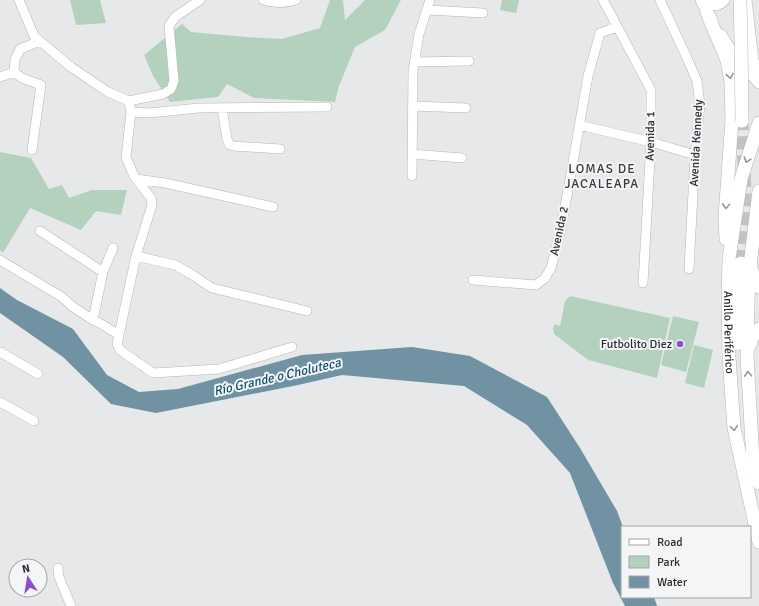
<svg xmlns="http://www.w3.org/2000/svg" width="759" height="606" font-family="Signika,sans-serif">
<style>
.green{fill:#b4d1be}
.water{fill:#7192a2}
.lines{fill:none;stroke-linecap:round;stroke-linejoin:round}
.highway-tunnel{stroke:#c1c3c5;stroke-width:13;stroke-dasharray:13 6;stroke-linecap:butt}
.minor-casing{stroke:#b4b6b8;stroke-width:10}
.major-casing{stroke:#b4b6b8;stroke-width:12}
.highway-casing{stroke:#b4b6b8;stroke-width:14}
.minor{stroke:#fff;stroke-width:9}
.major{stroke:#fff;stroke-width:11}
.highway{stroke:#fff;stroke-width:13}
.highway-bridge-casing{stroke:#b4b6b8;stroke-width:14;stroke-linecap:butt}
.highway-bridge{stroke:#fff;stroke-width:13}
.oneway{stroke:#969697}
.poi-dot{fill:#8c4fc5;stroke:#f3f5f7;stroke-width:1.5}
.labels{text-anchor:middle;stroke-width:4;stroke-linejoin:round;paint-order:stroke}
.street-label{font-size:12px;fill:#2d2e2f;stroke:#f3f5f7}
.poi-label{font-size:12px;fill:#2d2e2f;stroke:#f3f5f7;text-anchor:end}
.neighbourhood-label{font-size:13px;letter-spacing:1px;fill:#3c3d3f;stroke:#f3f5f7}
.water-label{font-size:13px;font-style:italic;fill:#10526b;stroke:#f3f5f7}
</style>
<rect width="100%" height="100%" fill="#e6e8ea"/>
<path class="green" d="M70 0H100L106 23 76 25Z
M330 0H343L345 20 365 0H401L385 30 355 47 339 86 335 102 254 98 227 84 218 97 170 102 153 76 144 55 182 24 191 32 246 37 282 39 320 28Z
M502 0H519L516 13 500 10Z
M0 152 31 158 49 189 62 185 69 198 92 190H127L121 215 96 211 81 230 30 208 3 253 0 250Z
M570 296 670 318 657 378 588 360 554 334 553 329 555 324 560 326 565 301Z
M673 316 699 322 686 372 661 365Z
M694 345 713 350 704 388 685 383Z"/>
<path class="water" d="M0 288 17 300 73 329 107 375 139 392 178 389 302 355 412 347 470 356 547 397 580 448 617 511 623 527H622V597H654L657 606H625L613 583 570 473 527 425 464 386 342 375 298 385 156 413 111 404 63 357 0 313Z"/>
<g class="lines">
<path class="highway-tunnel" d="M741 263 745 192 742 121"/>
<g class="minor-casing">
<path id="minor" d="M19 0 34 36 71 67 108 92 129 101 163 94 171 89 174 81 169 26 175 17 200 0
M263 0C275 3 283 4 296 0
M603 0 651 90V142L643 283
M660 0 687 58 697 81 700 105 695 155 689 269
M428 10 483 13
M415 62 469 61
M14 72 22 78 41 85 32 150
M14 72 15 60 20 49 40 41
M0 77 14 72
M129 101 131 112 126 157 133 174 136 179 151 198 152 205 136 256 117 344 120 350 153 373 219 369 292 347
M412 106 466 108
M222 108 227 139 229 144 233 146 280 149
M131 112 149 113 199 108 327 107
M579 125 651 142 695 155
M412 154 462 158
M412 176 413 71 419 34 430 0
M136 179 165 183 273 207
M40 231 103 272
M136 256 175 265 191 274 212 288 307 311
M0 260 62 297 73 307 93 320 103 325 119 335
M473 280 536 285 545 278 551 268 561 228 570 179 588 76 600 33 617 27
M93 320 103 272 113 248
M0 352 38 374
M0 402 34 421
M58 568 59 577 71 606"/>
</g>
<g class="major-casing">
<path id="major" d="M701 0 712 20
M704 0C711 5 718 7 724 0
M746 0 753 61 759 75
M721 35 730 49 759 83
M751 266 759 288
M749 349 756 331 759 328"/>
</g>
<g class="highway-casing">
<g id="highway">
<path d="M707 13 727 60 731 82 732 119 725 217 726 239"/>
<path id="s1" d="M759 123 741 179 729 259 728 304 729 357 734 428 759 542"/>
<path d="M759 191 750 266 748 299 747 356 753 461 759 483"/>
<path d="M737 344 738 310 741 263"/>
</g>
</g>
<use href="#minor" class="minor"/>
<use href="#major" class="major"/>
<use href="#highway" class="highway"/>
<g class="highway-bridge-casing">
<path id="highway-bridge" d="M740 0 741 37 742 121"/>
</g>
<use href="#highway-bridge" class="highway-bridge"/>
</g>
<defs><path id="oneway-chevron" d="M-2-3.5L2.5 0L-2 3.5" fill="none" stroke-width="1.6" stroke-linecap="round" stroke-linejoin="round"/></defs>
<g class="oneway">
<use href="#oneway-chevron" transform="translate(730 76) rotate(81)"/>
<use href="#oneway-chevron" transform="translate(747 160) rotate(108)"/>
<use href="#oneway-chevron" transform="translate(726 206) rotate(94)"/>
<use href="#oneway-chevron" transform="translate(748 374) rotate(-93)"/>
<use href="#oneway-chevron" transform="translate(734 428) rotate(82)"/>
</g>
<circle class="poi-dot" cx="680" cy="344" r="4"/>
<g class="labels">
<g class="street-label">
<text transform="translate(650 136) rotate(-89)" y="4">Avenida 1</text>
<text transform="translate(696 143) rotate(-87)" y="4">Avenida Kennedy</text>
<text transform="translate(559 231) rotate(-78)" y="4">Avenida 2</text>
<text dy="4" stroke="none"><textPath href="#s1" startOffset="213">Anillo Periférico</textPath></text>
</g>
<g class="poi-label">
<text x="672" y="348">Futbolito Diez</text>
</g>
<g class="neighbourhood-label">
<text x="602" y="173">LOMAS DE<tspan x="602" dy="15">JACALEAPA</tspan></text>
</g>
<g class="water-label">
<text transform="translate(277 376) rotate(-13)" y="5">Río Grande o Choluteca</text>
</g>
</g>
<rect x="621" y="526" width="130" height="72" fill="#f3f5f7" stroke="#a4a5a7"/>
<rect x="629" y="539" width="20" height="6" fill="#ffffff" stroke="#a4a5a7"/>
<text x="657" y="546" font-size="12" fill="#2d2e2f">Road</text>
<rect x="629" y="556" width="20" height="12" fill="#b4d1be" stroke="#a4a5a7"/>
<text x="657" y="566" font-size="12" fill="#2d2e2f">Park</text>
<rect x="629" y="576" width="20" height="12" fill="#7192a2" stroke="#a4a5a7"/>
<text x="657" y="586" font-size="12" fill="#2d2e2f">Water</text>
<g transform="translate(28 578) rotate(348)"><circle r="19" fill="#f3f5f7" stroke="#a4a5a7"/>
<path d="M0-3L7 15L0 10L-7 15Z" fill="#8c4fc5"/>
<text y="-6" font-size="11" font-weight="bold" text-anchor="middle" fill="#2d2e2f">N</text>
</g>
</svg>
